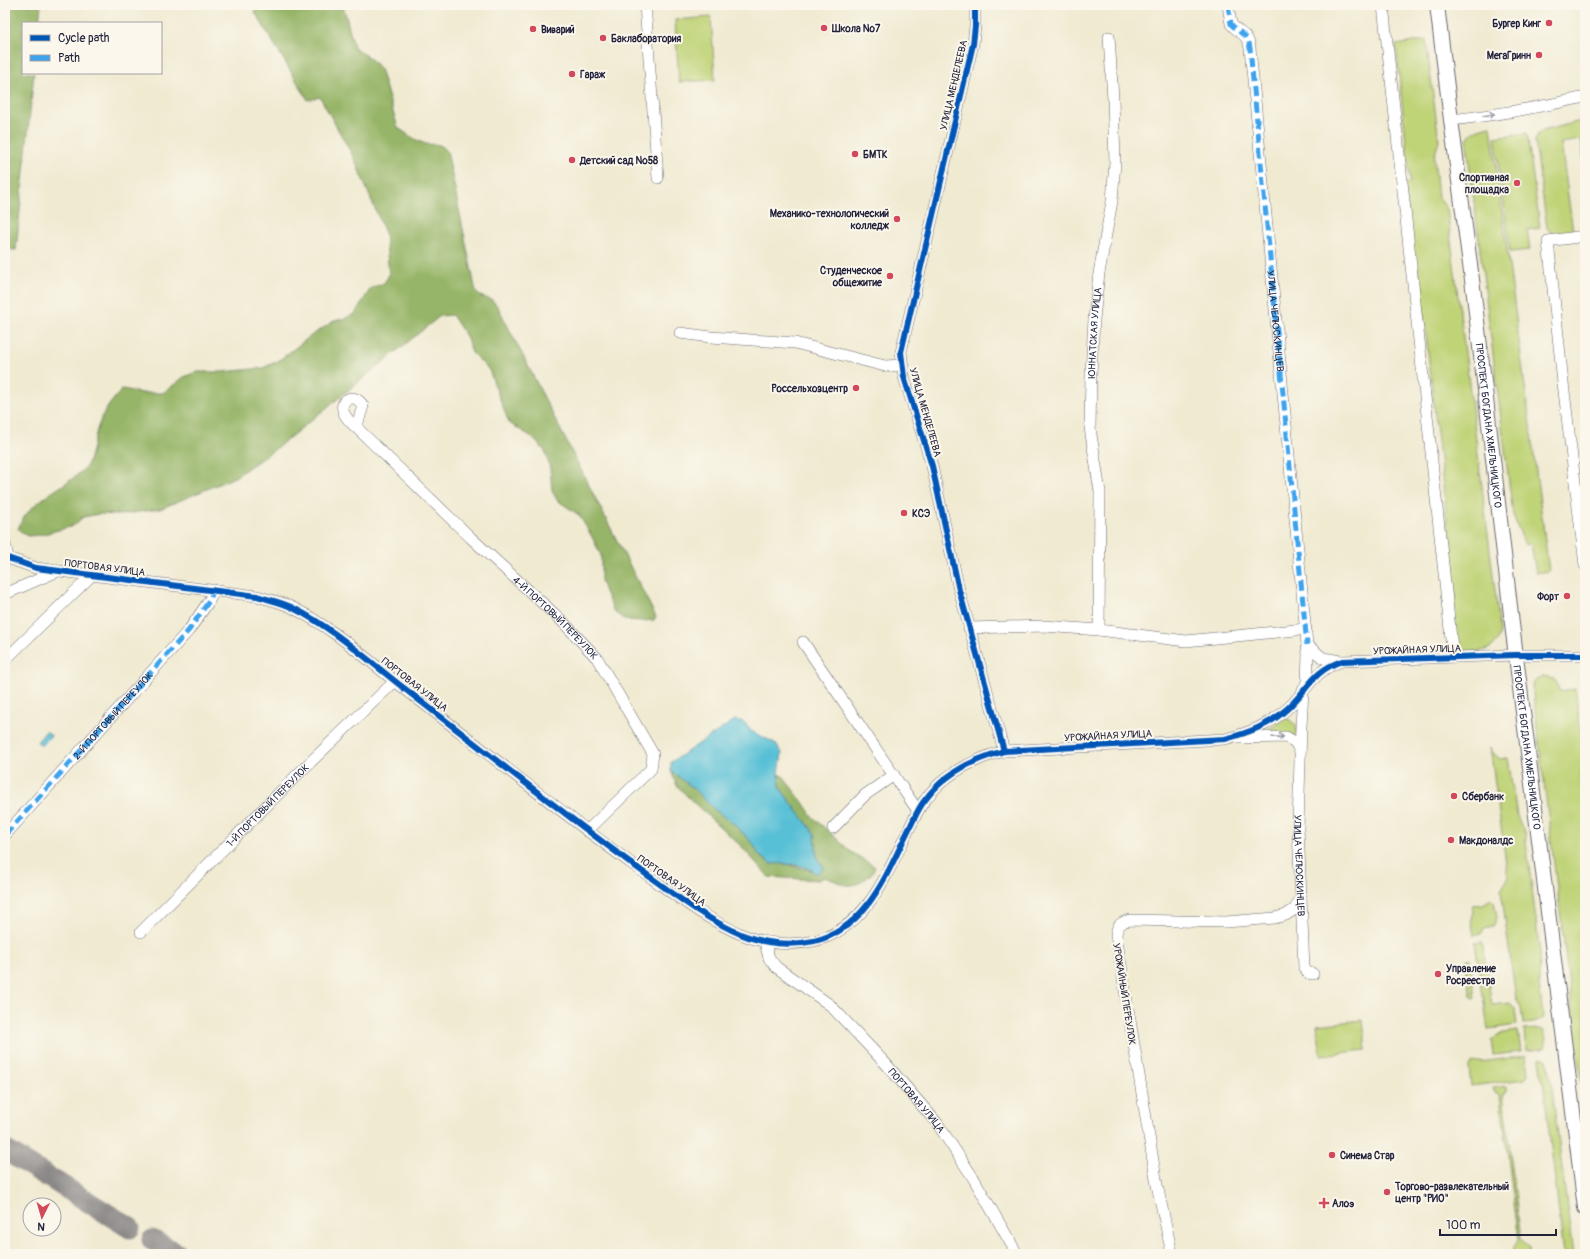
<svg xmlns="http://www.w3.org/2000/svg" width="1590" height="1259" font-family="Pangolin,sans-serif">
<style>
.green{fill:#bfd377;stroke:#707a59}
.forest{fill:#97b568;stroke:#5c6c52}
.water{fill:#59c0d6;stroke:#3e7188}
.lines{fill:none;stroke-linecap:round;stroke-linejoin:round}
.taxiway{stroke:#898686;stroke-width:21}
.minor-casing{stroke:#6a6870;stroke-width:12}
.major-casing{stroke:#6a6870;stroke-width:16}
.minor{stroke:#fff;stroke-width:11}
.major{stroke:#fff;stroke-width:14}
.quiet{stroke:#3ea2ec;stroke-width:5;stroke-dasharray:10 5;stroke-linecap:butt}
.cycleway-casing{stroke:#fbf7ec;stroke-width:8}
.cycleway{stroke:#0057b8;stroke-width:6}
.oneway{stroke:#9c9ca7}
.poi-dot{fill:#d1495b;stroke:#fbf7ec;stroke-width:1.5}
.labels{text-anchor:middle;stroke-width:4;stroke-linejoin:round;paint-order:stroke}
.poi-label{font-size:10px;font-weight:bold;fill:#22223b;stroke:#fbf7ec;text-anchor:start}
.street-label{font-size:10px;fill:#22223b;stroke:#fbf7ec}
</style>
<rect width="100%" height="100%" fill="#fbf7ec"/>
<filter id="ink" filterUnits="userSpaceOnUse"><feTurbulence type="fractalNoise" baseFrequency=".025" numOctaves="2"/><feDisplacementMap in="SourceGraphic" scale="8" xChannelSelector="R" yChannelSelector="G"/><feConvolveMatrix kernelMatrix="1 2 1 2 8 2 1 2 1" color-interpolation-filters="sRGB"/></filter>
<filter id="wash" filterUnits="userSpaceOnUse"><feTurbulence type="fractalNoise" baseFrequency=".012" numOctaves="4" result="noise"/><feDisplacementMap in="SourceGraphic" scale="16" xChannelSelector="R" yChannelSelector="G"/><feGaussianBlur stdDeviation="0.9" result="paint"/><feColorMatrix in="noise" values="0 0 0 0 0 0 0 0 0 0 0 0 0 0 0 0 0 1.4 0 .05"/><feComposite in="paint" operator="in"/></filter>
<g filter="url(#wash)">
<rect width="100%" height="100%" fill="#f0ead1"/>
<path class="green" d="M711 17 715 80 679 82 675 20Z
M1426 40 1439 141 1434 157 1438 197 1447 209 1500 630C1500 653 1473 655 1456 648L1449 607 1456 601 1419 272 1412 270 1404 184 1410 182 1396 45Z
M1585 120V170L1581 140 1561 143 1573 232C1565 237 1552 236 1547 228L1535 141 1539 132Z
M1491 126 1549 571 1536 573 1531 544 1525 545 1513 515 1467 145C1466 131 1480 128 1491 126Z
M1527 133 1540 228 1527 230 1530 250 1510 252 1495 137Z
M1585 483V537L1581 485Z
M1543 677 1554 679 1557 683 1559 691 1575 689 1583 745H1585V771L1580 772 1585 806V1113L1532 686C1534 679 1537 678 1543 677Z
M1286 718 1291 721 1297 726 1296 734 1294 736 1269 733V729Z
M1490 747 1494 754 1500 759 1508 758 1517 816 1525 834 1540 953 1539 982 1543 1017C1539 1024 1530 1023 1523 1024L1521 1007 1516 999 1501 890 1508 878Z
M1491 899 1494 902 1497 918 1493 926 1484 928 1481 934 1474 936 1471 918 1473 912 1472 905 1483 904Z
M1482 942 1492 1005 1510 1003 1515 1009 1517 1025 1488 1029 1475 943Z
M1470 958 1475 999 1471 996 1465 961 1467 959Z
M1363 1020 1366 1050 1321 1055 1317 1025Z
M1539 1029 1543 1030C1546 1035 1547 1042 1545 1048L1542 1049 1526 1051 1524 1030Z
M1518 1031 1521 1052 1493 1055 1491 1040 1503 1033Z
M1526 1056 1528 1074 1525 1079 1471 1086 1469 1068 1472 1063Z
M1543 1057 1547 1060 1549 1065 1573 1254H1564L1540 1058Z
M1507 1086V1092L1503 1095 1521 1240 1529 1248V1254H1514V1248L1519 1241 1500 1096 1495 1093 1493 1088Z"/>
<path class="forest" d="M5 5H41L39 23H23V73H34L16 250 5 249Z
M256 5H343L354 47 371 59 380 69 398 128C406 133 415 140 423 143 433 147 438 140 447 151L476 292 480 296 492 300 498 307 656 617 654 620 643 621 625 620 614 612 605 592 601 580V555L591 535 579 515 557 500 552 491 550 468 545 451 532 437 509 423 489 370 472 353 466 336 452 315 440 316 278 447 235 477 160 509 119 515 99 514 83 517 73 526 40 535 27 536 18 529C28 500 64 489 85 468 91 461 94 439 97 430 102 413 111 401 123 389L142 393H163L184 377 196 372H222L263 368 278 361 312 335 334 321 346 318 355 314 371 288 384 283 389 275 385 233 354 158 320 97 308 100 255 12Z
M671 771 693 788 715 810 735 825 754 845 759 855 771 864 782 863 814 871 817 859 815 834 780 788 779 774 784 777 787 782 802 801 812 816 850 851 875 867C871 877 858 887 846 885 838 883 832 879 824 877L818 880 769 877 741 846 694 803 677 786Z"/>
<path class="water" d="M735 720 744 722 751 731 775 743 782 753 779 774 780 788 815 834 817 859 824 867 817 874C807 864 784 863 771 864L759 855 754 845 735 825 715 810 693 788 671 771V762Z
M46 731 51 735 42 746 37 742Z"/>
<g class="lines">
<path class="taxiway" d="M5 1150 130 1228
M152 1240 178 1254"/>
</g>
</g>
<g filter="url(#ink)">
<g class="lines">
<g class="minor-casing">
<g id="minor">
<path d="M645 5 658 178"/>
<path d="M975 5V26L973 44 901 352 904 377 932 466 959 590 1004 751"/>
<path id="s1" d="M1228 5 1231 24C1239 34 1248 33 1250 48L1308 655 1307 682 1303 691 1301 726 1298 828 1304 968 1308 973 1313 974"/>
<path d="M1383 5 1453 657"/>
<path d="M1451 120C1496 115 1541 107 1585 97"/>
<path d="M1585 236 1548 241 1563 383 1585 565"/>
<path d="M680 333 711 337 795 343 885 366 902 365"/>
<path id="s2" d="M358 429V422L363 406C354 390 336 401 345 415 348 420 353 425 358 429L471 538 561 620 597 658 653 754 651 769 587 831"/>
<path d="M5 544 8 558"/>
<path d="M5 557 36 568 257 596C269 600 282 602 293 608 332 627 370 662 405 689 481 748 557 809 635 866 670 891 704 919 743 935 765 944 791 946 814 941 869 928 888 870 911 825 915 817 919 807 925 800 944 774 974 759 1004 751L1225 739C1248 733 1270 725 1288 708 1309 689 1312 671 1342 661L1515 655H1585"/>
<path d="M5 594 58 571"/>
<path d="M969 628 1044 626 1099 630 1186 641 1306 629"/>
<path id="s3" d="M1099 630 1100 492 1090 428 1091 374 1094 319 1099 273 1112 201 1115 162 1113 99 1109 37"/>
<path d="M803 642 918 811"/>
<path d="M1307 645 1323 658 1341 661"/>
<path d="M5 660 92 575"/>
<path d="M1240 738 1286 737 1295 742 1300 751"/>
<path d="M833 828 865 795 894 775"/>
<path d="M5 835 189 630 209 601 214 590"/>
<path id="s4" d="M141 932 298 774 395 681"/>
<path id="s5" d="M765 942 769 958 776 967 830 1005 886 1064 937 1123 974 1179 1017 1254"/>
<path d="M1172 1254 1157 1185 1116 935C1117 925 1121 922 1130 920L1226 922 1275 918 1286 915 1295 909 1301 898"/>
</g>
</g>
<g class="major-casing">
<g id="major">
<path id="s6" d="M1437 5 1451 120 1474 295 1513 632 1585 1208"/>
</g>
</g>
<use href="#minor" class="minor"/>
<use href="#major" class="major"/>
<g class="quiet">
<path id="s7" d="M1228 5 1231 24C1239 34 1248 33 1250 48L1307 645"/>
<path id="s8" d="M5 835 189 630 209 601 214 590"/>
</g>
<g class="cycleway-casing">
<path id="cycleway" d="M975 5V26L973 44 901 352 904 377 932 466 959 590 1004 751
M5 557 36 568 257 596C269 600 282 602 293 608 332 627 370 662 405 689 481 748 557 809 635 866 670 891 704 919 743 935 765 944 791 946 814 941 869 928 888 870 911 825 915 817 919 807 925 800 944 774 974 759 1004 751L1225 739C1248 733 1270 725 1288 708 1309 689 1312 671 1342 661L1515 655H1585"/>
</g>
<use href="#cycleway" class="cycleway"/>
</g>
<defs><path id="oneway-shaft" d="M-6 0H5M1.5-3L5.5 0L1.5 3" fill="none" stroke-width="1.6" stroke-linecap="round" stroke-linejoin="round"/></defs>
<g class="oneway">
<use href="#oneway-shaft" transform="translate(1489 115) rotate(-8)"/>
<use href="#oneway-shaft" transform="translate(1278 737) rotate(-1)"/>
</g>
</g>
<g class="poi-dot">
<circle cx="1549" cy="23" r="4"/>
<circle cx="824" cy="28" r="4"/>
<circle cx="533" cy="29" r="4"/>
<circle cx="603" cy="38" r="4"/>
<circle cx="1539" cy="55" r="4"/>
<circle cx="572" cy="74" r="4"/>
<circle cx="855" cy="154" r="4"/>
<circle cx="572" cy="160" r="4"/>
<circle cx="1517" cy="183" r="4"/>
<circle cx="897" cy="219" r="4"/>
<circle cx="890" cy="276" r="4"/>
<circle cx="856" cy="388" r="4"/>
<circle cx="904" cy="513" r="4"/>
<circle cx="1567" cy="596" r="4"/>
<circle cx="1454" cy="796" r="4"/>
<circle cx="1451" cy="840" r="4"/>
<circle cx="1438" cy="974" r="4"/>
<circle cx="1332" cy="1155" r="4"/>
<circle cx="1387" cy="1192" r="4"/>
<path d="M1322 1197h4v4h4v4h-4v4h-4v-4h-4v-4h4z"/>
</g>
<g class="labels">
<g class="poi-label">
<text x="1541" y="27" text-anchor="end">Бургер Кинг</text>
<text x="832" y="32">Школа №7</text>
<text x="541" y="33">Виварий</text>
<text x="611" y="42">Баклаборатория</text>
<text x="1531" y="59" text-anchor="end">МегаГринн</text>
<text x="580" y="78">Гараж</text>
<text x="863" y="158">БМТК</text>
<text x="580" y="164">Детский сад №58</text>
<text x="1509" y="181" text-anchor="end">Спортивная<tspan x="1509" dy="12">площадка</tspan></text>
<text x="889" y="217" text-anchor="end">Механико-технологический<tspan x="889" dy="12">колледж</tspan></text>
<text x="882" y="274" text-anchor="end">Студенческое<tspan x="882" dy="12">общежитие</tspan></text>
<text x="848" y="392" text-anchor="end">Россельхозцентр</text>
<text x="912" y="517">КСЭ</text>
<text x="1559" y="600" text-anchor="end">Форт</text>
<text x="1462" y="800">Сбербанк</text>
<text x="1459" y="844">Макдоналдс</text>
<text x="1446" y="972">Управление<tspan x="1446" dy="12">Росреестра</tspan></text>
<text x="1340" y="1159">Синема Стар</text>
<text x="1395" y="1190">Торгово-развлекательный<tspan x="1395" dy="12">центр "РИО"</tspan></text>
<text x="1332" y="1207">Алоэ</text>
</g>
<g class="street-label">
<text transform="translate(953 85) rotate(-77)" y="4">УЛИЦА МЕНДЕЛЕЕВА</text>
<text dy="4" stroke="none"><textPath href="#s7" startOffset="325">УЛИЦА ЧЕЛЮСКИНЦЕВ</textPath></text>
<text dy="4" stroke="none"><textPath href="#s3" startOffset="298">ЮННАТСКАЯ УЛИЦА</textPath></text>
<text transform="translate(926 412) rotate(74)" y="4">УЛИЦА МЕНДЕЛЕЕВА</text>
<text dy="4" stroke="none"><textPath href="#s6" startOffset="424">ПРОСПЕКТ БОГДАНА ХМЕЛЬНИЦКОГО</textPath></text>
<text transform="translate(105 567) rotate(7)" y="4">ПОРТОВАЯ УЛИЦА</text>
<text dy="4" stroke="none"><textPath href="#s2" startOffset="353">4-Й ПОРТОВЫЙ ПЕРЕУЛОК</textPath></text>
<text transform="translate(1417 649) rotate(-2)" y="4">УРОЖАЙНАЯ УЛИЦА</text>
<text transform="translate(415 684) rotate(38)" y="4">ПОРТОВАЯ УЛИЦА</text>
<text dy="4" stroke="none"><textPath href="#s8" startOffset="161">2-Й ПОРТОВЫЙ ПЕРЕУЛОК</textPath></text>
<text transform="translate(1108 735) rotate(-3)" y="4">УРОЖАЙНАЯ УЛИЦА</text>
<text dy="4" stroke="none"><textPath href="#s6" startOffset="748">ПРОСПЕКТ БОГДАНА ХМЕЛЬНИЦКОГО</textPath></text>
<text dy="4" stroke="none"><textPath href="#s4" startOffset="179">1-Й ПОРТОВЫЙ ПЕРЕУЛОК</textPath></text>
<text dy="4" stroke="none"><textPath href="#s1" startOffset="872">УЛИЦА ЧЕЛЮСКИНЦЕВ</textPath></text>
<text transform="translate(672 880) rotate(35)" y="4">ПОРТОВАЯ УЛИЦА</text>
<text transform="translate(1125 994) rotate(81)" y="4">УРОЖАЙНЫЙ ПЕРЕУЛОК</text>
<text dy="4" stroke="none"><textPath href="#s5" startOffset="223">ПОРТОВАЯ УЛИЦА</textPath></text>
</g>
</g>
<rect width="1590" height="1259" fill="none" stroke="#fbf7ec" stroke-width="20"/>
<rect x="22" y="22" width="140" height="52" fill="#fbf7ec" stroke="#a4a2a5"/>
<rect x="30" y="35" width="20" height="6" fill="#0057b8" stroke="#a4a2a5"/>
<text x="58" y="42" font-size="12" fill="#22223b">Cycle path</text>
<rect x="30" y="55" width="20" height="6" fill="#3ea2ec" stroke="#a4a2a5"/>
<text x="58" y="62" font-size="12" fill="#22223b">Path</text>
<g transform="translate(42 1217) rotate(185)"><circle r="19" fill="#fbf7ec" stroke="#a4a2a5"/>
<path d="M0-3L7 15L0 10L-7 15Z" fill="#d1495b"/>
<text y="-6" font-size="11" font-weight="bold" text-anchor="middle" fill="#22223b">N</text>
</g>
<path d="M1440 1229v6h116v-6" fill="none" stroke="#22223b" stroke-width="2"/>
<text x="1446" y="1229" font-size="12" fill="#22223b" stroke="#fbf7ec" stroke-width="3" paint-order="stroke">100 m</text>
</svg>
